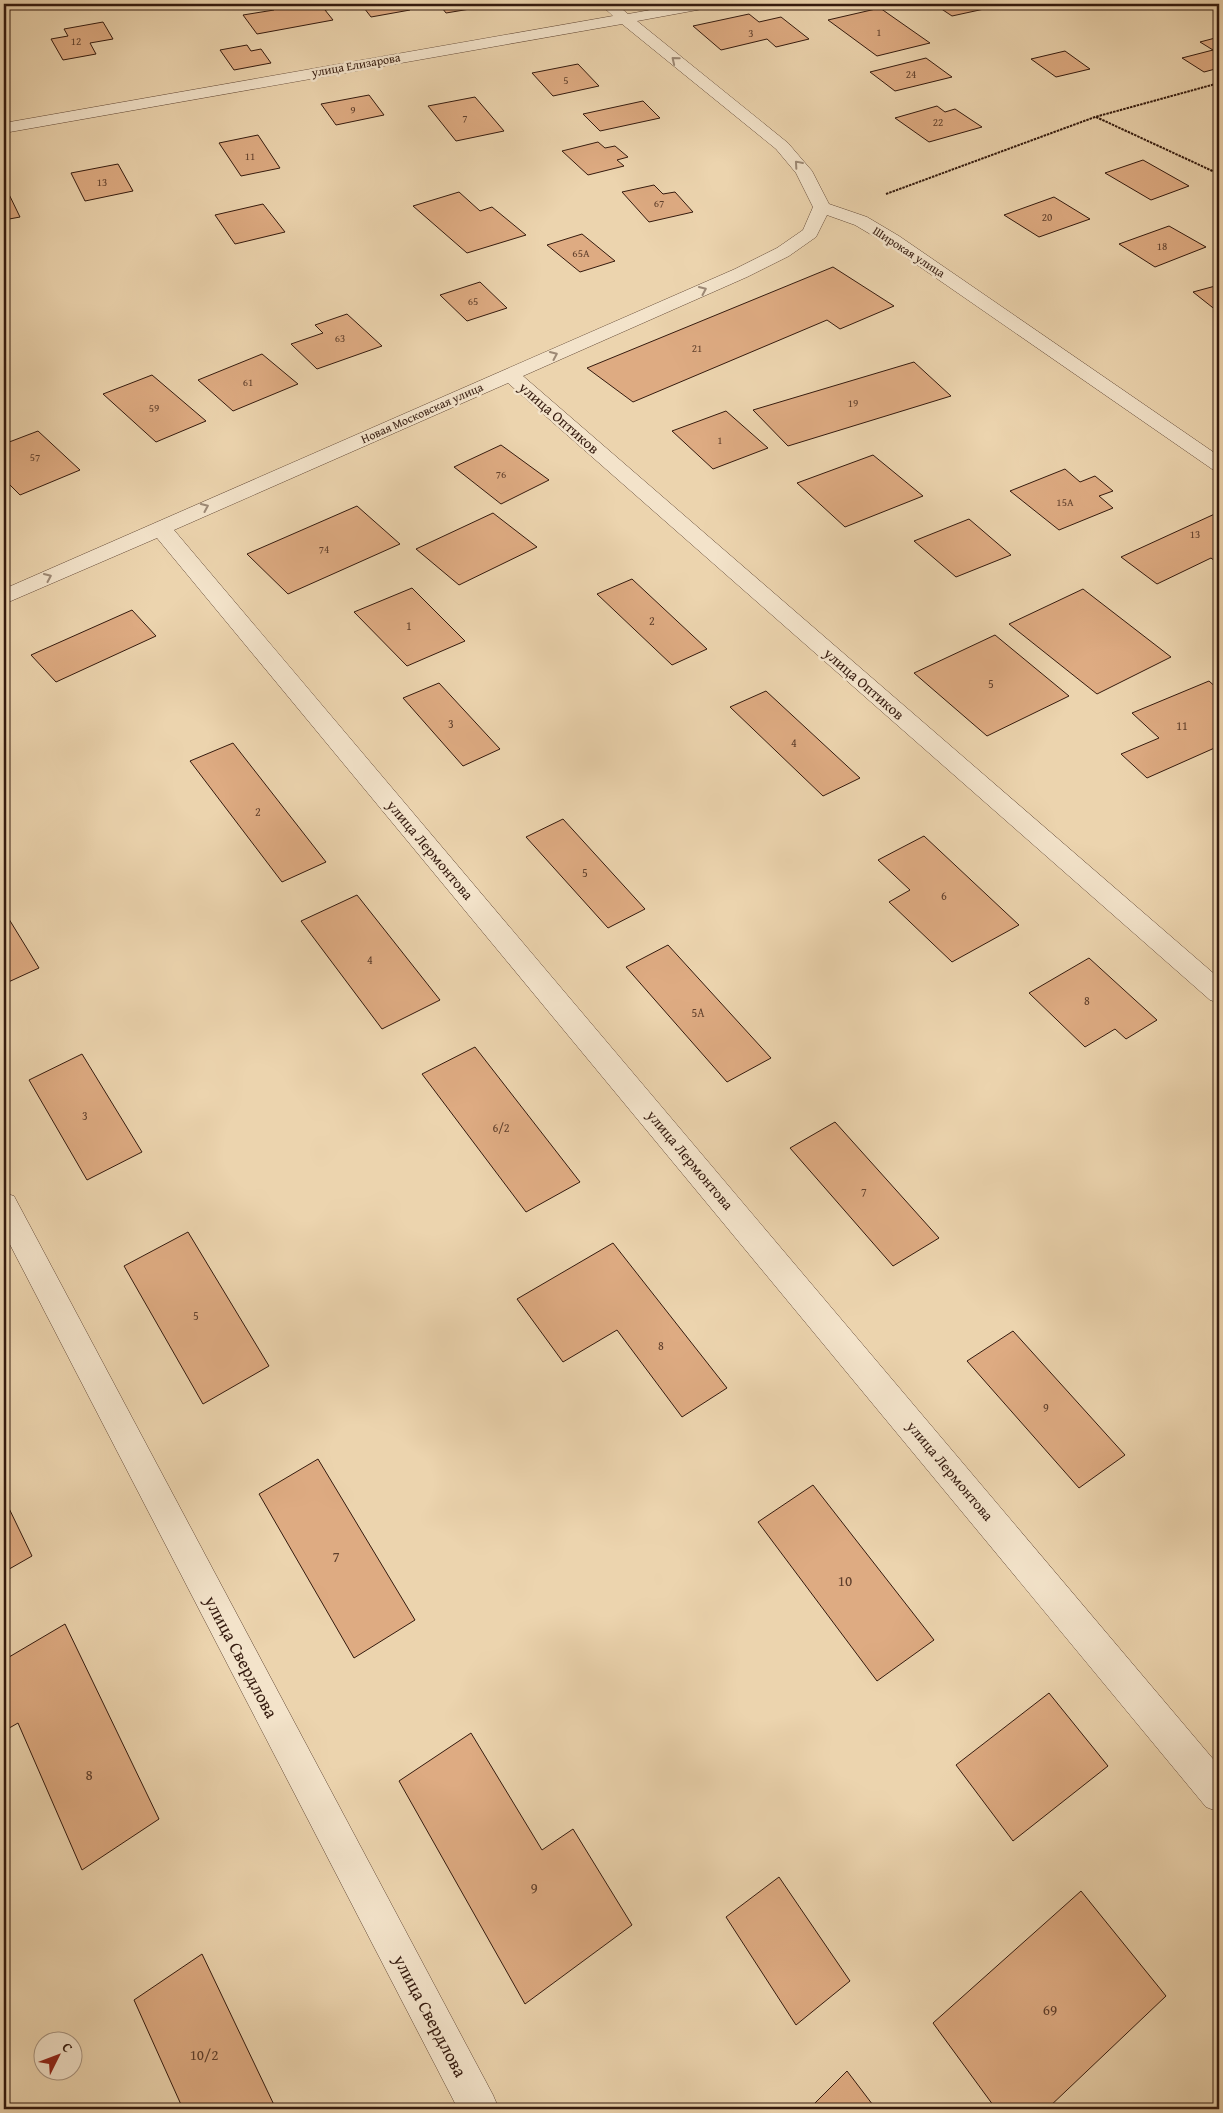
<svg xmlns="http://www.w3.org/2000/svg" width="1223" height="2113" font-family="'Gentium Book Plus',serif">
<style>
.building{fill:#deab82;stroke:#341a0e}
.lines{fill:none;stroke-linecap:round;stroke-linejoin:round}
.minor-casing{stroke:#624836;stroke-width:1}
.path{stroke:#341a0e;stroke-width:2;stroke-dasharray:2.5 1;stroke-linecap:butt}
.minor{fill:#f3e3ca;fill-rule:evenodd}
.oneway{stroke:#9d8975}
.labels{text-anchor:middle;stroke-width:5;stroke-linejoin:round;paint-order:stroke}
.far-number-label{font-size:11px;fill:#5e3e2b}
.far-street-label{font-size:12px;fill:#341a0e;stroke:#f3e3ca}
.number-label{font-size:12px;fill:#5e3e2b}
.street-label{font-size:15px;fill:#341a0e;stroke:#f3e3ca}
.near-number-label{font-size:15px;fill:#5e3e2b}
.near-street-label{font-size:18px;fill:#341a0e;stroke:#f3e3ca}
</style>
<rect width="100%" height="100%" fill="#ecd4ae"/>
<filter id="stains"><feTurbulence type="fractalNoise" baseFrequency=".004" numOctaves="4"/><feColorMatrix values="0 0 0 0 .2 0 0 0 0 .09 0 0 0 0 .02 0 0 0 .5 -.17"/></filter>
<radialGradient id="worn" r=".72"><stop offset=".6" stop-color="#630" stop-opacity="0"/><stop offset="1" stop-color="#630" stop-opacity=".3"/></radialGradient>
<path class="building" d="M269 4H335L339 8 325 10 333 20 257 34 243 15 274 10Z
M361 4H404L410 10 371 17Z
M439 4H493L494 5 446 13Z
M934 4H1007L952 16Z
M1046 4H1073L1052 8Z
M880 8 930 43 877 56 828 20Z
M749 14 759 22 781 17 809 39 776 47 767 39 721 50 693 26Z
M103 22 113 39 90 43 96 54 63 60 51 39 68 36 64 29Z
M1219 37V68L1204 72 1182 58 1213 50 1200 42Z
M247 45 251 51 261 49 271 63 234 70 220 50Z
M1065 51 1090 69 1056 77 1031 59Z
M926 58 952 77 895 91 870 72Z
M578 64 599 86 553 96 532 73Z
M369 95 384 115 336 125 321 104Z
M475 97 504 131 456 141 428 106Z
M643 101 660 118 600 131 583 114Z
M937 106 945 112 955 109 982 127 929 142 895 118Z
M258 135 280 168 241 176 219 143Z
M598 142 605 148 615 146 628 157 617 160 624 166 588 175 562 151Z
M1143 160 1189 186 1151 200 1105 173Z
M118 164 133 191 85 201 71 173Z
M4 184 20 217 4 220Z
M654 185 663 194 675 192 693 212 649 222 622 192Z
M459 192 480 211 492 207 526 235 467 253 413 206Z
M1054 197 1090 219 1039 237 1004 215Z
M263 204 285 232 235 244 215 215Z
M1169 226 1206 247 1155 267 1119 244Z
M582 234 615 261 580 272 547 245Z
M833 267 894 306 840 329 827 320 633 402 587 368Z
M480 282 507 308 467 321 440 295Z
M1219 285V310L1217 311 1193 292Z
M347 314 382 346 317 369 291 344 323 333 315 325Z
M262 354 298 384 233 411 198 380Z
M914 362 951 396 788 446 753 410Z
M152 375 206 421 156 442 103 394Z
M726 411 768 448 713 469 672 431Z
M38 431 80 470 20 495 4 479V444Z
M501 445 549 480 501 504 454 467Z
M873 455 923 496 845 527 797 483Z
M1065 469 1080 482 1095 476 1113 491 1099 496 1113 508 1059 530 1010 491Z
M357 506 400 544 288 594 247 554Z
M1219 512V564L1211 558 1157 584 1121 557Z
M493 513 537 547 459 585 416 549Z
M969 519 1011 555 956 577 914 541Z
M632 579 707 649 672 665 597 594Z
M412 588 465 641 407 666 354 612Z
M1083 589 1171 657 1097 694 1009 624Z
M132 610 156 636 56 682 31 655Z
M995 635 1069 696 987 736 914 673Z
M1209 681 1219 690V746L1147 778 1121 754 1159 738 1132 713Z
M439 683 500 749 463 766 403 698Z
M766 691 860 778 823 796 730 707Z
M233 743 326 862 282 882 190 761Z
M563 819 645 909 608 928 526 837Z
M924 836 1019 925 952 962 889 902 910 890 878 860Z
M357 895 440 1000 382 1029 301 921Z
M4 911 39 968 4 984Z
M668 945 771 1058 727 1082 626 967Z
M1089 958 1146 1010 1157 1020 1126 1039 1115 1029 1085 1047 1029 993Z
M475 1047 580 1182 526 1212 422 1074Z
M82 1054 142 1152 87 1180 29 1080Z
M835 1122 939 1238 893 1266 790 1148Z
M188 1232 269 1366 203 1404 124 1266Z
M613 1243 727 1388 682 1417 617 1330 563 1362 517 1299Z
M1013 1331 1125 1455 1079 1488 967 1361Z
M318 1459 415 1620 354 1658 259 1494Z
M813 1485 934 1640 877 1681 758 1522Z
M4 1498 32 1556 4 1572Z
M65 1624 159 1819 82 1870 18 1723 4 1731V1660Z
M1049 1693 1108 1766 1013 1841 956 1765Z
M471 1733 542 1850 573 1829 632 1925 525 2004 399 1781Z
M779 1877 850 1981 796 2025 726 1917Z
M1081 1891 1166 1996 1047 2109H996L933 2023Z
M202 1954 276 2109H183L134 2000Z
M847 2071 876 2109H809Z"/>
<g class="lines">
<g class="minor-casing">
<path id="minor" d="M600 4H616L628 14 684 4H715L713 7 708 8 637 21 788 143 812 171 829 204 867 217 899 236 1219 456V471L1212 469 887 244 855 225 827 215 816 237 789 256 747 277 523 376 1219 978V1003L1210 1000 508 383 174 530 1219 1766V1812L1206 1807 157 538 4 604V589L735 269 777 248 803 230 813 207 796 173 776 149 622 24 4 133V123L613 16Z
M4 1193 14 1196 493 2095 499 2109H458L4 1233Z"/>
</g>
<path class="path" d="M1096 117 1219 174
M886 194 1095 117 1219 83"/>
<use href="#minor" class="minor"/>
</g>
<defs><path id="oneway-chevron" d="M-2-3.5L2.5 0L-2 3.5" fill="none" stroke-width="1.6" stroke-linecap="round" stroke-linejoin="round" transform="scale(1.25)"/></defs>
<g class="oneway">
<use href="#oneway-chevron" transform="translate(675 60) rotate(-141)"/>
<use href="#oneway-chevron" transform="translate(798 164) rotate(-131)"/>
<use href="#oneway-chevron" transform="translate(703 290) rotate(-24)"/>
<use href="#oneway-chevron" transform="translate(554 355) rotate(-24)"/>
<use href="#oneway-chevron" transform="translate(205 507) rotate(-24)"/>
<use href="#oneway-chevron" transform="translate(48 577) rotate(-24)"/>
</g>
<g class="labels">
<g class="far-number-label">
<text x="879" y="36">1</text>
<text x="751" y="37">3</text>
<text x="76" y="45">12</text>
<text x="911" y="78">24</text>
<text x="566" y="84">5</text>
<text x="353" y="114">9</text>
<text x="465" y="122">7</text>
<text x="938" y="126">22</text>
<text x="250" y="160">11</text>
<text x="102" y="186">13</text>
<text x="659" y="207">67</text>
<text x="1047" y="221">20</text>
<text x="1162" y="250">18</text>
<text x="581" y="257">65А</text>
<text x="473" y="305">65</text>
<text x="340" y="342">63</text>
<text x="697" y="352">21</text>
<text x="248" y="386">61</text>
<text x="853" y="407">19</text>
<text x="154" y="412">59</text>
<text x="720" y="444">1</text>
<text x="35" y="461">57</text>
<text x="501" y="478">76</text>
<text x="1065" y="506">15А</text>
<text x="1195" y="538">13</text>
<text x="324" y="553">74</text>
</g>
<g class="far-street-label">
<text transform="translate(356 65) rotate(-10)" y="4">улица Елизарова</text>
<text transform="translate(909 252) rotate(33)" y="4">Широкая улица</text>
<text transform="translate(422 413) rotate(-24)" y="4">Новая Московская улица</text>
</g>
<g class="number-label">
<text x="652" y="625">2</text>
<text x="409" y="630">1</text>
<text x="991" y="688">5</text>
<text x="451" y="728">3</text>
<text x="1182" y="730">11</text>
<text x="794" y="747">4</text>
<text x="258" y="816">2</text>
<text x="585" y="877">5</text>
<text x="944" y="900">6</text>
<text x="370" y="964">4</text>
<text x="1087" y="1005">8</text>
<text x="698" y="1017">5А</text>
<text x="85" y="1120">3</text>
<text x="501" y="1132">6/2</text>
<text x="864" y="1197">7</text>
<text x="196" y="1320">5</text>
<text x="661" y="1350">8</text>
<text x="1046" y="1412">9</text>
</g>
<g class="street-label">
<text transform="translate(559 418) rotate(41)" y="5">улица Оптиков</text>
<text transform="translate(864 684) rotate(41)" y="5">улица Оптиков</text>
<text transform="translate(430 850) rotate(50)" y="5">улица Лермонтова</text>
<text transform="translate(690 1160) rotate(50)" y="5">улица Лермонтова</text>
<text transform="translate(950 1471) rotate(50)" y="5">улица Лермонтова</text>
</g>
<g class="near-number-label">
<text x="336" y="1562">7</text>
<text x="845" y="1586">10</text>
<text x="89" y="1780">8</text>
<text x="534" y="1893">9</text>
<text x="1050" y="2015">69</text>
<text x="204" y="2060">10/2</text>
</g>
<g class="near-street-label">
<text transform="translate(241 1657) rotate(62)" y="6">улица Свердлова</text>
<text transform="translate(430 2016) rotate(62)" y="6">улица Свердлова</text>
</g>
</g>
<rect width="1223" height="2113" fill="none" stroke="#ecd4ae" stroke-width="20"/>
<rect x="5" y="5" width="1213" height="2103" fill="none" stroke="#341a0e" stroke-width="2.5"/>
<rect x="10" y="10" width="1203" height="2093" fill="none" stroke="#341a0e"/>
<g transform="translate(58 2056) rotate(48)"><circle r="24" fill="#f3e3ca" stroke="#a7937f"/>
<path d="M0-4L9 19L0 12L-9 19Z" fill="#8f2418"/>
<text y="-8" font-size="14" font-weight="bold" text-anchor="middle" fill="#341a0e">С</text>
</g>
<rect width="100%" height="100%" filter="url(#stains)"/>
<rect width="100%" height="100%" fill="url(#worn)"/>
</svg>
